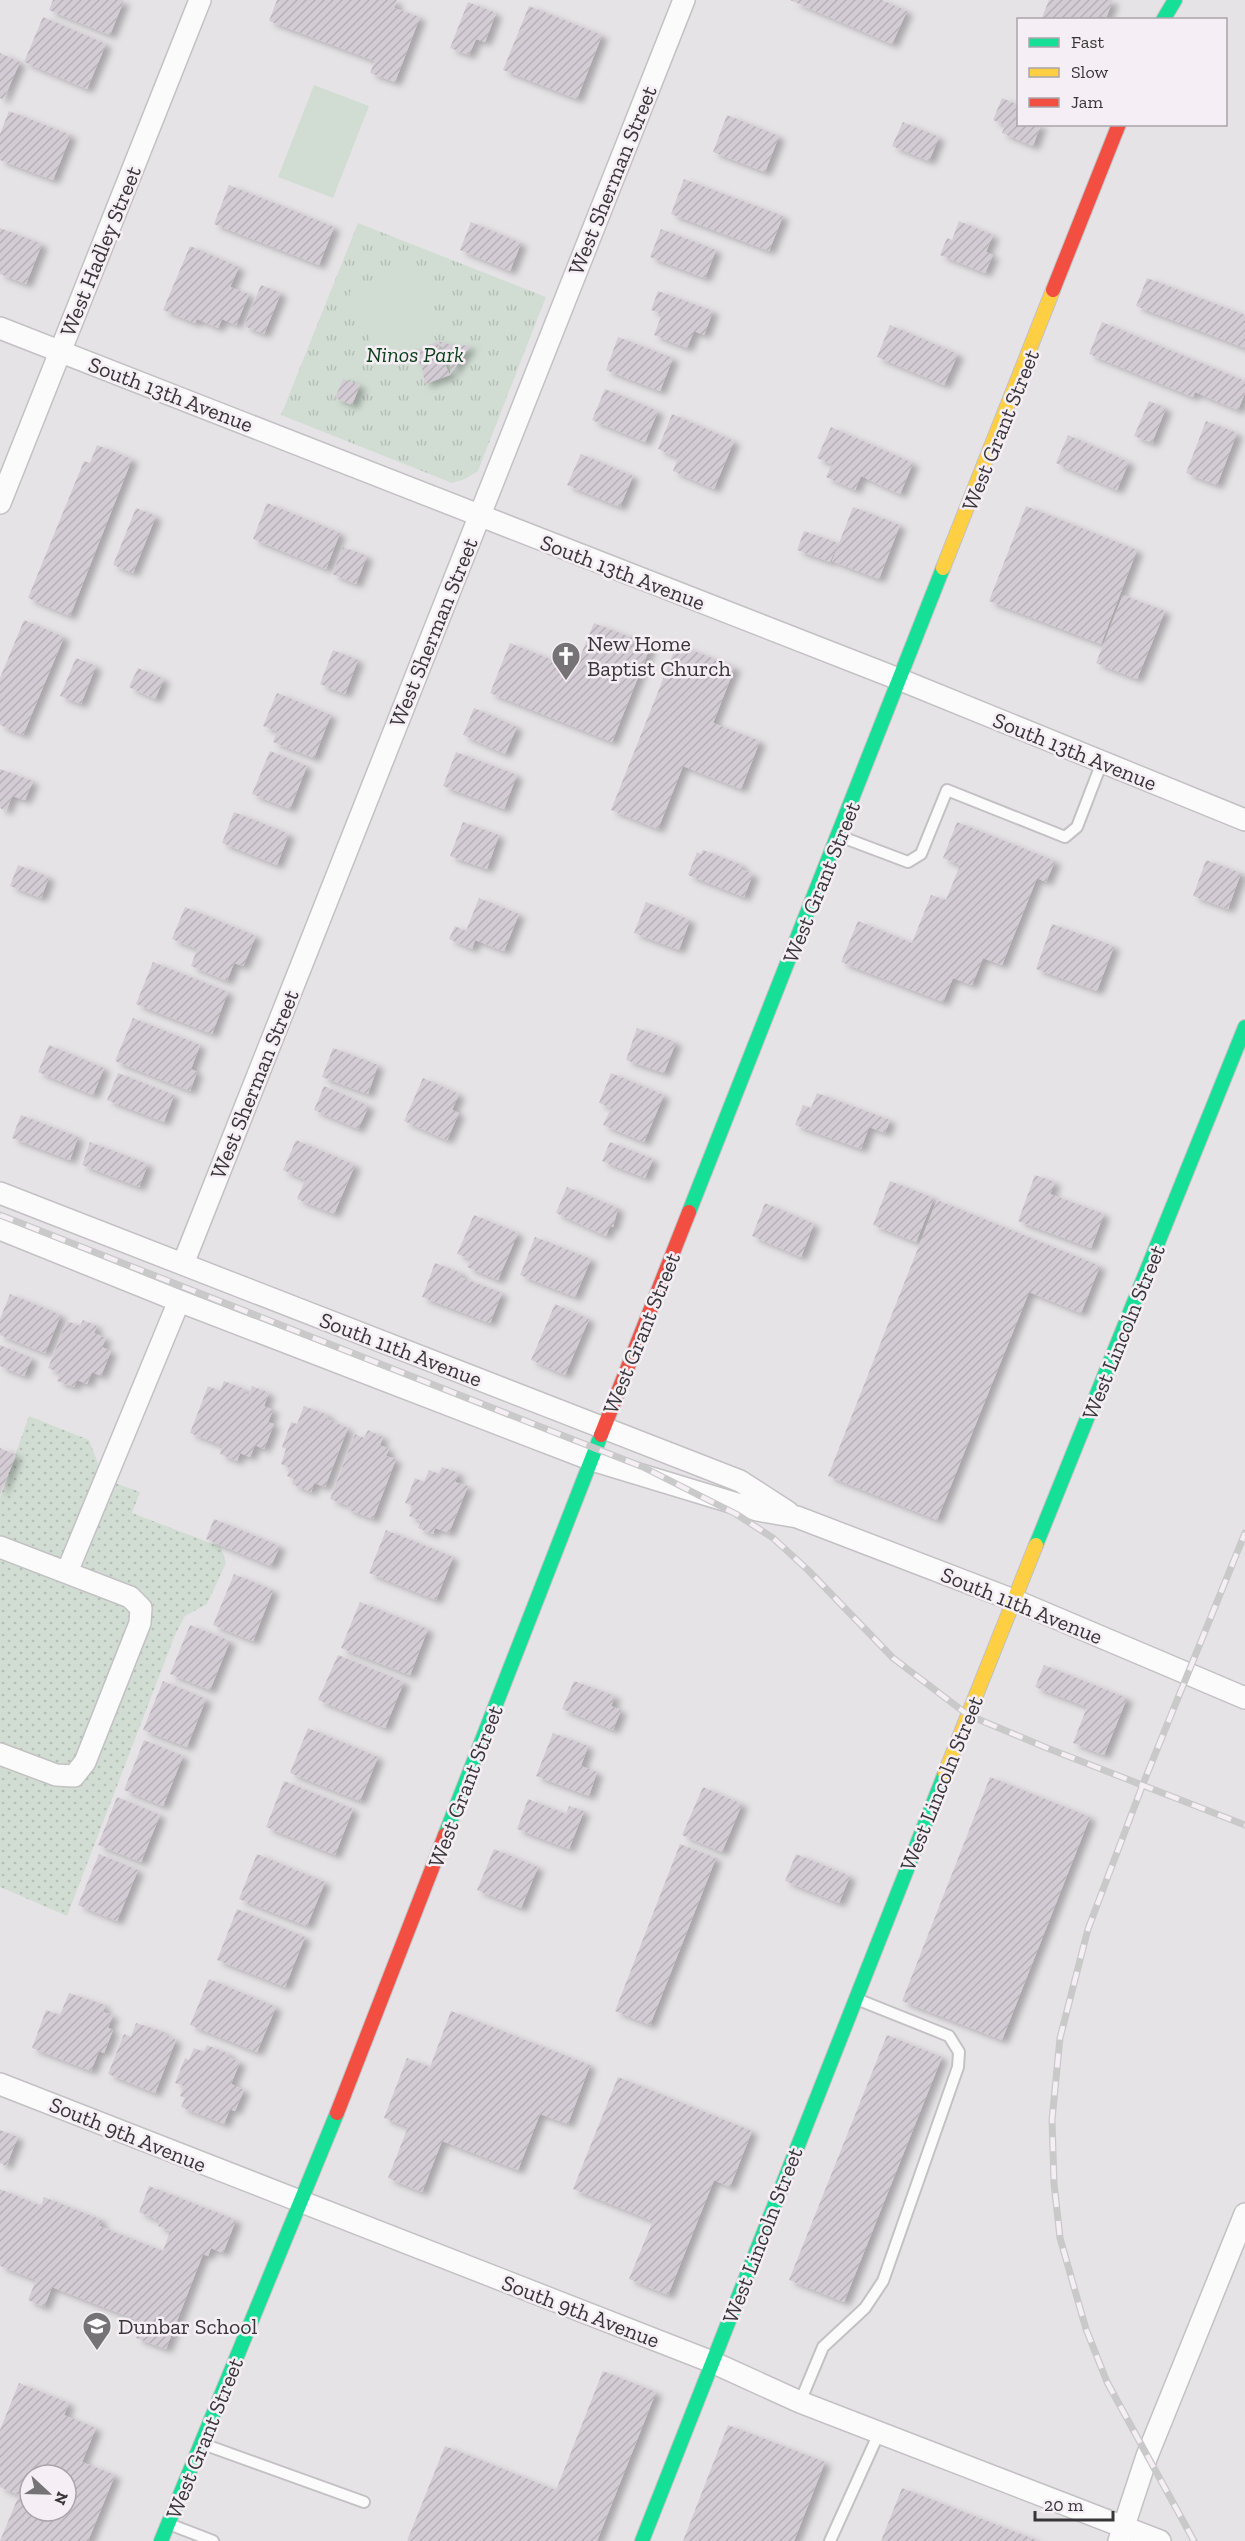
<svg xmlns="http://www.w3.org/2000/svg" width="1245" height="2541" font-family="'Zilla Slab',serif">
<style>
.grass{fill:url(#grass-dots)}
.park{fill:url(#park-tufts)}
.garden{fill:#d1ddd3}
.building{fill:url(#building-hatch);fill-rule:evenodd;filter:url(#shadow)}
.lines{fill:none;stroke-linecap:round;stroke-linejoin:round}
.lane-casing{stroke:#c3c1c3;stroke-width:14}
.street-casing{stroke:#c3c1c3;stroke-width:24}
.fast-casing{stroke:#c3c1c3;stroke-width:16}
.slow-casing{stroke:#c3c1c3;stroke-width:16}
.jam-casing{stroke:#c3c1c3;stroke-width:16}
.lane{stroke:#fbfbfb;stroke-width:10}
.street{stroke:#fbfbfb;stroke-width:21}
.fast{stroke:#16e098;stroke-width:14}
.slow{stroke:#ffcf43;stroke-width:14}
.jam{stroke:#f24e42;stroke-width:14}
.rail-casing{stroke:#c9c9c9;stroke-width:7}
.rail{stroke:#f5eff5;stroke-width:4.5;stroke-dasharray:14;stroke-linecap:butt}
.labels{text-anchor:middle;stroke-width:5;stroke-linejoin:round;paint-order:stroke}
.street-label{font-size:22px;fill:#383638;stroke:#f5eff5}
.park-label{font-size:22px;font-style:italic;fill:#0e401d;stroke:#f5eff5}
.poi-label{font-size:22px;fill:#383638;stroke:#f5eff5;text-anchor:start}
</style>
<defs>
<pattern id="grass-dots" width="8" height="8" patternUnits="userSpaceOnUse" patternTransform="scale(1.5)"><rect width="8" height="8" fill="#d1ddd3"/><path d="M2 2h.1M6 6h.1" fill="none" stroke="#b4beb6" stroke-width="1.8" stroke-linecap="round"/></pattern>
<pattern id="park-tufts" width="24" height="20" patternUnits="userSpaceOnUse" patternTransform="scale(1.5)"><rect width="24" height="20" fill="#d1ddd3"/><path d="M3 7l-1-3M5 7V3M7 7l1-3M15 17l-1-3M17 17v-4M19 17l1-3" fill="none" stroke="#b4beb6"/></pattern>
<pattern id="building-hatch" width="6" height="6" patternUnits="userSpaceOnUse" patternTransform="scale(1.5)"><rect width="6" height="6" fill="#d4ccd4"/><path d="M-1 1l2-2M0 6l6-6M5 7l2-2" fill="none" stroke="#b7b0b7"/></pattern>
<filter id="shadow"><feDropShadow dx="6" dy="4" stdDeviation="3" flood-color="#0004"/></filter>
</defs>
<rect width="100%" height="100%" fill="#e6e3e7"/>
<path class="grass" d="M29 1416 89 1440 104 1479 140 1492 132 1513 221 1547 226 1563 207 1604 185 1616 175 1635 67 1916 0 1887V1497Z"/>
<path class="park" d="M358 223 546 297 478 471 465 479 452 483 281 415Z"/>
<path class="garden" d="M314 85 369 106 333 198 278 177Z
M414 264 443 327 378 357 349 293Z"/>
<path class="building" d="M53 0H124L110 35 49 10Z
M277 0H397L394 8 420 17 395 82 370 73 375 61 269 21Z
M790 0H882L907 11 892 44Z
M1049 0H1113L1106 18 1101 16 1099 20H1041Z
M468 2 496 13 485 42 476 39 469 55 450 48Z
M529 6 602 35 577 99 503 70Z
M43 17 106 44 87 89 24 62Z
M0 53 20 62 3 100 0 98Z
M1002 98 1018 105V124H1041L1033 146 1002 133 1005 125 993 120Z
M9 111 71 135 53 180 0 160V134Z
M727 115 779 136 765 172 713 152Z
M903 122 939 137 929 161 892 146Z
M684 179 783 216 769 251 671 214Z
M229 185 334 227 319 265 214 224Z
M959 221 993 235 986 252 993 255 985 273 940 255 947 238 952 240Z
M471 222 521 243 510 271 460 250Z
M0 228 42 244 26 284 0 274Z
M661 229 716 250 705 278 650 257Z
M190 246 239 267 230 287 249 294 236 325 222 319 218 328 197 319 195 323 163 310Z
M1147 278 1245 315V348L1136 306Z
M261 285 281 293 264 334 244 326Z
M658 291 713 311 704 335 694 331 687 348 654 335 662 314 651 310Z
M1102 322 1245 381V393L1238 410 1195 392 1193 397 1089 354Z
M890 325 958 354 944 385 877 357Z
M618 337 673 358 660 391 606 370Z
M438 341 455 346 471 345 450 375 451 366 446 353Z
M438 341 439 352 450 375 425 384 422 367 412 350 421 349Z
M343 379 360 385 352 405 335 398Z
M605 389 658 411 645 442 592 420Z
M1149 401 1166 408 1152 443 1134 436Z
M672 414 734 441 714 489 673 471 678 458 658 449Z
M1206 421 1237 433 1217 485 1186 473Z
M831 427 913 463 900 494 861 476 855 490 826 477 832 464 817 458Z
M1068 435 1129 462 1117 490 1056 463Z
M97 445 132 459 70 616 28 598 84 461 90 463Z
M581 454 633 476 620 507 567 485Z
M267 503 340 533 326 569 253 539Z
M1026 506 1137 550 1101 644 989 601Z
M853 507 900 525 879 579 832 561Z
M136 508 156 516 133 573 113 565Z
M804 531 838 543 830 562 797 550Z
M343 547 367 556 356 584 332 574Z
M1123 595 1165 611 1137 679 1096 663Z
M24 620 64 637 23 735 0 725V678Z
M594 623 651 645 612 742 490 693 510 643 575 669Z
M677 644 735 667 713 723 760 741 741 789 683 766 658 829 611 810Z
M333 650 358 660 345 694 320 684Z
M76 658 96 666 81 704 60 696Z
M138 668 164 679 155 699 129 687Z
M277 693 331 715 314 758 273 742 277 731 263 726Z
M474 708 517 727 505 754 463 735Z
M270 751 307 766 290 809 252 794Z
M456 752 517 775 504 809 443 786Z
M0 769 33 781 25 800 12 796 6 811 0 808Z
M234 812 289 834 277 865 222 843Z
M463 822 499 835 487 869 450 856Z
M957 822 1055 861 1046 882 1037 878 1002 965 983 958 972 985 953 978 943 1002 841 962 858 921 912 943 931 895 946 900 960 865 943 858Z
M703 850 742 865 740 869 753 874 744 897 688 875 697 852 701 854Z
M1206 860 1241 873 1228 909 1193 896Z
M18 865 49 877 41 898 10 886Z
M479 898 519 914 504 951 475 940 472 949 449 939 455 926 466 931Z
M646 902 690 920 679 950 634 933Z
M185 907 256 936 243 966 234 963 227 981 191 966 197 949 172 939Z
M1052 924 1114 946 1097 991 1036 969Z
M153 962 228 992 212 1034 136 1004Z
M133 1018 200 1045 191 1069 197 1072 190 1091 115 1061Z
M637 1028 676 1042 664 1073 626 1060Z
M49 1045 104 1068 93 1095 38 1072Z
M333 1048 378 1065 368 1094 322 1077Z
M118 1073 174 1095 164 1122 107 1100Z
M611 1073 664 1095 644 1142 603 1125 611 1108 599 1103Z
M423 1078 459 1094 452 1110 459 1113 447 1140 404 1121Z
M324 1086 369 1106 358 1129 314 1110Z
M817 1093 890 1120 885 1133 869 1127 861 1149 795 1125 803 1105 811 1108Z
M21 1115 78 1137 70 1160 12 1138Z
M296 1140 355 1165 334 1214 297 1199 305 1180 283 1170Z
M90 1142 148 1164 139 1187 82 1165Z
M610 1142 653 1159 645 1178 602 1161Z
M1035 1175 1055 1182 1050 1194 1104 1214 1091 1248 1018 1221Z
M890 1181 934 1198 916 1242 873 1225Z
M567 1187 618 1208 613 1227 610 1226 606 1236 556 1213Z
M937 1200 1100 1266 1081 1313 1029 1292 937 1520 828 1476Z
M765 1203 814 1224 801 1257 752 1236Z
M474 1215 518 1233 498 1280 467 1267 471 1259 457 1254Z
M535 1237 591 1259 575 1297 520 1275Z
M435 1263 461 1273 460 1277 502 1293 490 1323 422 1297Z
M10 1294 61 1315 45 1353 0 1335V1319Z
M555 1304 589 1319 565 1375 531 1360Z
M83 1320 97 1326 94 1333 106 1338 102 1347 111 1351 101 1376 92 1372 87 1384 77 1380 74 1387 57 1381 60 1373 48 1368 67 1321 80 1326Z
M0 1345 32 1358 24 1376 0 1366Z
M224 1381 247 1390 245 1393 249 1395 252 1386 269 1393 264 1406 273 1410 268 1422 274 1424 264 1449 255 1445 250 1457 240 1453 237 1461 220 1454 223 1446 190 1433 208 1386 220 1391Z
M304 1406 328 1415 327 1419 348 1428 325 1487 314 1483 311 1492 292 1484 294 1479 287 1476 290 1468 281 1464 286 1449 282 1447 291 1422 297 1424Z
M368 1430 383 1437 380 1445 389 1449 386 1456 396 1459 373 1519 347 1509 349 1506 330 1499 355 1434 364 1438Z
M0 1448 16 1455 0 1494Z
M442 1467 459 1473 455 1482 468 1486 449 1533 435 1528 433 1534 418 1528 421 1521 409 1516 413 1506 405 1503 415 1478 424 1482 429 1470 439 1474Z
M214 1519 280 1546 271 1566 206 1539Z
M386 1530 453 1557 436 1600 369 1573Z
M234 1574 273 1590 253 1641 213 1625Z
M360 1602 428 1629 410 1675 341 1648Z
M190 1625 230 1641 210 1690 170 1674Z
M338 1655 404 1682 385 1728 318 1700Z
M1044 1665 1127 1698 1104 1755 1073 1743 1087 1707 1035 1687Z
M163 1681 206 1699 187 1747 143 1730Z
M574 1681 615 1696 611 1706 621 1710 613 1730 562 1709Z
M308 1728 378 1757 360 1801 290 1773Z
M553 1733 588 1746 581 1766 597 1772 589 1796 536 1776Z
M144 1740 183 1756 163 1806 124 1790Z
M990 1777 1090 1817 1002 2040 902 2001Z
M284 1781 353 1809 335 1855 266 1827Z
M703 1787 742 1804 722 1852 682 1835Z
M117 1797 160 1815 141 1862 98 1845Z
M528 1799 566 1814 569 1806 584 1811 569 1849 517 1829Z
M680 1844 716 1858 650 2025 615 2011Z
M494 1849 538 1867 521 1908 477 1890Z
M99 1854 138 1870 117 1921 78 1905Z
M257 1854 325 1882 307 1926 239 1899Z
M796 1854 850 1876 839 1903 785 1881Z
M237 1909 305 1937 285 1987 217 1960Z
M209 1979 276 2007 257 2052 190 2025Z
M69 1993 105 2005 103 2012 113 2015 108 2028 113 2030 104 2053 99 2051 91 2071 32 2048 46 2010 60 2015Z
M451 2011 590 2065 568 2124 540 2114 518 2170 442 2141 422 2192 388 2178 408 2127 384 2118 407 2058 430 2067Z
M136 2023 164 2032 163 2034 176 2040 155 2093 108 2074 124 2034 131 2037Z
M887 2035 942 2057 844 2302 789 2280Z
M207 2045 229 2054 228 2057 240 2062 231 2084 244 2090 235 2111 230 2109 224 2124 181 2107 185 2098 180 2096 184 2086 175 2083 185 2058 189 2060 194 2048 204 2052Z
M618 2077 752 2131 730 2187 714 2180 668 2295 629 2279 653 2221 573 2189Z
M0 2130 18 2137 6 2166 0 2163Z
M149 2186 236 2220 223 2253 211 2248 208 2256 203 2254 166 2349 136 2338 142 2322 52 2287 44 2307 28 2300 36 2280 0 2266V2189L41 2206 44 2197 102 2220 99 2226 163 2251 170 2231 158 2226 160 2221 139 2212Z
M603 2371 656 2392 597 2541H407L445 2446 556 2490Z
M19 2383 69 2403 64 2415 96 2428 82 2462 115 2475 88 2541H0L19 2495 0 2487V2430ZM30 2475H66V2511H30Z
M728 2425 825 2462 794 2541H683Z
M902 2488 1039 2541H881Z"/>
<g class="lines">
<g class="lane-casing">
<path id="lane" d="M839 836 908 862 921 854 947 790 1065 837 1077 827 1102 762
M800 2402 823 2347 865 2308 883 2281 958 2067 959 2052 949 2036 859 2000
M203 2444 364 2502
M169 2524 213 2541
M830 2541 879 2433"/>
</g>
<g class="street-casing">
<path id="street" d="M0 328 901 680 1245 820
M0 503 200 0
M0 1193 740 1481 788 1512
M0 1229 179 1301 592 1460 757 1510 797 1517 1016 1601 1245 1698
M183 1264 684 0
M0 1547 130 1597 141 1608 140 1623 85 1762 74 1776 56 1775 0 1754
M67 1572 179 1301
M0 2084 712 2362 800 2402 1160 2541
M1119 2541 1147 2456 1245 2214"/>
</g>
<g class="fast-casing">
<path id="fast" d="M1163 20 1175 0
M689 1212 943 568
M1036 1545 1245 1027
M445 1835 601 1435
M161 2541 337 2113
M642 2541 945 1773"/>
</g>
<g class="slow-casing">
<path id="slow" d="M943 568 1053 290
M945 1773 1036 1545"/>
</g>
<g class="jam-casing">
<path id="jam" d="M1053 290 1119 124
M601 1435 689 1212
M337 2113 445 1835"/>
</g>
<use href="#lane" class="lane"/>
<use href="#street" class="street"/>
<use href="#fast" class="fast"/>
<use href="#slow" class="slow"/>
<use href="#jam" class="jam"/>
<g class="rail-casing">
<path id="rail" d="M0 1215 643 1467 736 1514 773 1538 808 1570 893 1658 968 1715 1047 1748 1245 1825
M1194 2541 1107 2382 1086 2329 1060 2238 1054 2183 1052 2120 1060 2038 1088 1929 1143 1784 1245 1533"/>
</g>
<use href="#rail" class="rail"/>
</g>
<defs>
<g id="church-pin" transform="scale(1.5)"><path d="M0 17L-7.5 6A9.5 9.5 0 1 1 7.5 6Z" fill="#757375" stroke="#f5eff5"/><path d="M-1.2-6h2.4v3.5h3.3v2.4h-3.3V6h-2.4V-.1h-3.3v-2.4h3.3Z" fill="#fff"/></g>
<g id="school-pin" transform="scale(1.5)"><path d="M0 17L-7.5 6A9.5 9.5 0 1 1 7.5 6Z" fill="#757375" stroke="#f5eff5"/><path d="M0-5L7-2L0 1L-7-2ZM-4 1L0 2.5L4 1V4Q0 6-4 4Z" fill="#fff"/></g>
</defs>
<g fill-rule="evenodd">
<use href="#church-pin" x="566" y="656"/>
<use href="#school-pin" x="97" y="2326"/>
</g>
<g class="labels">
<g class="street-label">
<text transform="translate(612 180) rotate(-68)" y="8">West Sherman Street</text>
<text transform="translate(100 251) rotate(-68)" y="8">West Hadley Street</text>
<text transform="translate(171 394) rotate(21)" y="8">South 13th Avenue</text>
<text transform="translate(1000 430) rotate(-68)" y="8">West Grant Street</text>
<text transform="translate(623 572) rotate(21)" y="8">South 13th Avenue</text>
<text transform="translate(433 632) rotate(-68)" y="8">West Sherman Street</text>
<text transform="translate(1075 751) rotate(22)" y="8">South 13th Avenue</text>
<text transform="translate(821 882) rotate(-68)" y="8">West Grant Street</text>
<text transform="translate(254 1084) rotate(-68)" y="8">West Sherman Street</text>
<text transform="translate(1123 1332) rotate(-68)" y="8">West Lincoln Street</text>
<text transform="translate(641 1333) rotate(-68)" y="8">West Grant Street</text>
<text transform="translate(401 1349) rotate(21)" y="8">South 11th Avenue</text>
<text transform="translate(1022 1605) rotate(22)" y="8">South 11th Avenue</text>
<text transform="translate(941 1783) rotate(-68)" y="8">West Lincoln Street</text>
<text transform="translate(465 1786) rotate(-69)" y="8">West Grant Street</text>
<text transform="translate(128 2134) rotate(22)" y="8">South 9th Avenue</text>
<text transform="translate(762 2235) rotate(-69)" y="8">West Lincoln Street</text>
<text transform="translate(581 2311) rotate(21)" y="8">South 9th Avenue</text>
<text transform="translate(204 2438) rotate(-68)" y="8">West Grant Street</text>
</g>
<g class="park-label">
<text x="415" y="362">Ninos Park</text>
</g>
<g class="poi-label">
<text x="587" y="651">New Home<tspan x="587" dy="25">Baptist Church</tspan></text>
<text x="118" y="2334">Dunbar School</text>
</g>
</g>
<rect x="1017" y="18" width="210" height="108" fill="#f5eff5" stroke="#a9a5a9" stroke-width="1.5"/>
<rect x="1029" y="38" width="30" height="9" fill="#16e098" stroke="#a9a5a9" stroke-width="1.5"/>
<text x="1071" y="48" font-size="18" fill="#383638">Fast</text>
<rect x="1029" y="68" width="30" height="9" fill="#ffcf43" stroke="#a9a5a9" stroke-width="1.5"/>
<text x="1071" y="78" font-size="18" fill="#383638">Slow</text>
<rect x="1029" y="98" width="30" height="9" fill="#f24e42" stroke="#a9a5a9" stroke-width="1.5"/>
<text x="1071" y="108" font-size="18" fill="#383638">Jam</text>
<g transform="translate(48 2493) rotate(112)"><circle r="28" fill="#f5eff5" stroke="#a9a5a9" stroke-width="1.5"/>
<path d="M0-4.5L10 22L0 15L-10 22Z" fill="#757375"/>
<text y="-9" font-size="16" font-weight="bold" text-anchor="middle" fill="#383638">N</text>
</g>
<path d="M1035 2511v9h78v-9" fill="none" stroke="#383638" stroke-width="3"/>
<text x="1044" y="2511" font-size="18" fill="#383638" stroke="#f5eff5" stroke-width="4.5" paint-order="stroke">20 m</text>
</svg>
